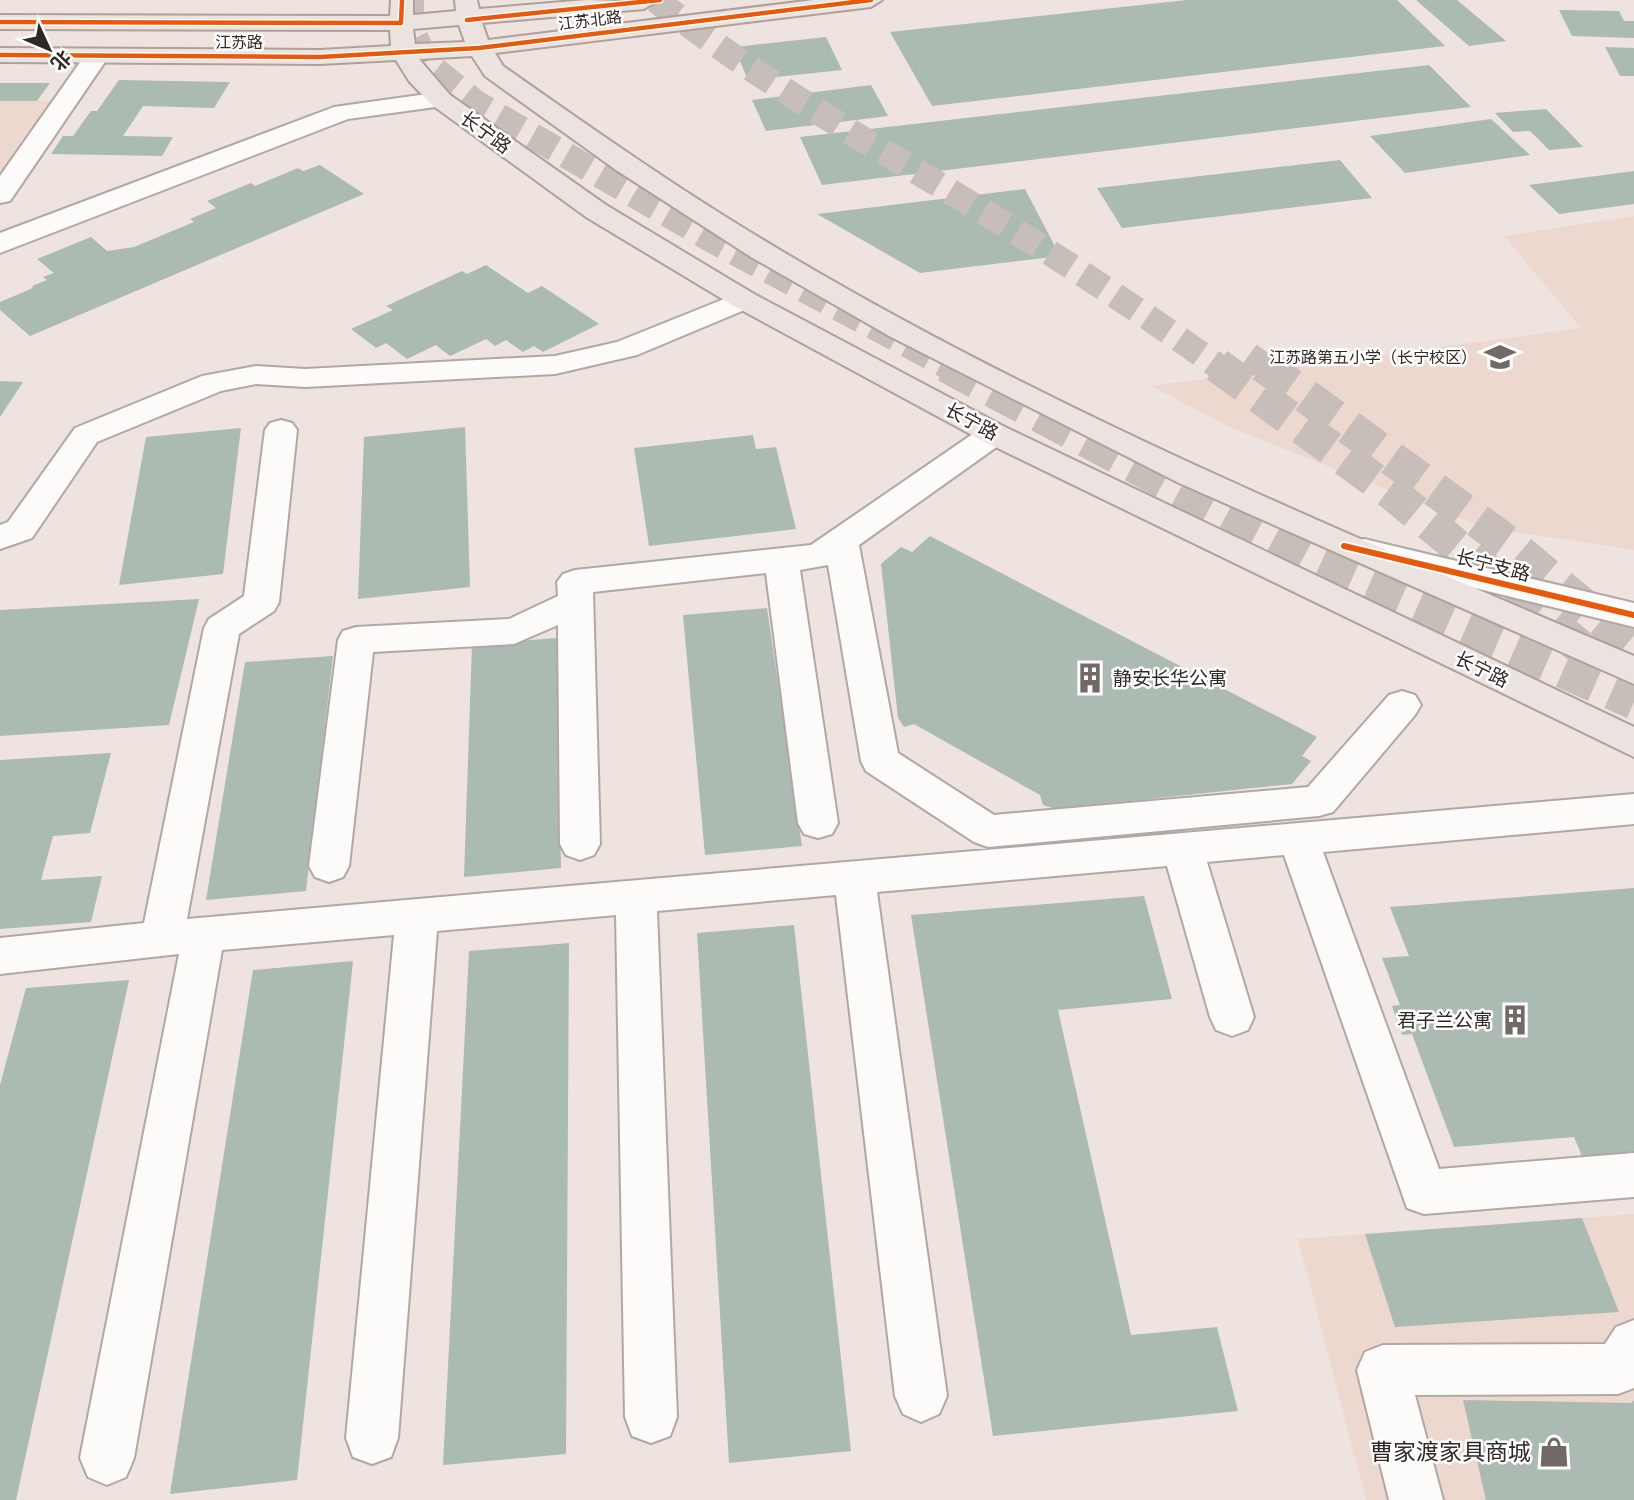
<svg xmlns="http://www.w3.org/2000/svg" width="1634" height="1500" font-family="'Source Sans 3','Noto Sans SC',sans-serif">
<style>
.built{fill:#edd8d0}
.building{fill:#abbbb1}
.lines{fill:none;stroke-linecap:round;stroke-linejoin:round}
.highway-tunnel-far1{stroke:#c8beb9;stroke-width:26;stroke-dasharray:26 13;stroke-linecap:butt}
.highway-tunnel{stroke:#c8beb9;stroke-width:35;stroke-dasharray:35 18;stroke-linecap:butt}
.minor-casing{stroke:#b0a8a4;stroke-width:4}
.major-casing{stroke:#b0a099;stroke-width:4}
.minor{fill:#fcfbfa;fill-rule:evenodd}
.major{fill:#ebe3e0;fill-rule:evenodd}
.cycleway-far1-casing{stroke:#fff;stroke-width:7}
.cycleway-casing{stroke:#fff;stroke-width:10}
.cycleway-far1{stroke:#e8590c;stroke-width:4.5}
.cycleway{stroke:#e8590c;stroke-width:6}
.labels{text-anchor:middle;stroke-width:5;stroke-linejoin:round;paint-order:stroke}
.far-street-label{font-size:16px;fill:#302825;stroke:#fff}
.far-poi-label{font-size:16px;fill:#302825;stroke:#fff;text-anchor:end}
.street-label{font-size:19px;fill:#302825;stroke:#fff}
.poi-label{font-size:19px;fill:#302825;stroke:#fff;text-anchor:start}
.near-poi-label{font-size:23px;fill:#302825;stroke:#fff;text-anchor:end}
</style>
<rect width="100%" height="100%" fill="#eee3de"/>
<path class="built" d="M0 101H52L0 175Z
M1634 216V550L1482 527 1234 429 1151 386 1581 328 1504 236Z
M1634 1214V1500H1366L1298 1239Z"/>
<path class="building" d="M1187 0H1397L1445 46 932 106 890 32Z
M1416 0H1457L1506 41 1469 46Z
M1559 10 1619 11 1624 21H1634V38L1572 36Z
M826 37 842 70 748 80 734 47Z
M1605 47 1634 48V76H1620Z
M1429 65 1471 107 822 185 800 137Z
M119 80 230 82 214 108 143 106 123 136 173 137 162 156 51 154 63 136H73L91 111H97Z
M0 83H50L37 101H0Z
M871 85 888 116 766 131 752 100Z
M1546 109 1564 127 1583 147 1549 150 1530 131 1513 132 1495 113Z
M1491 119 1530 155 1405 173 1370 136Z
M1340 160 1372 198 1122 228 1097 188Z
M320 165 364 194 30 336 0 310V302L33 288 32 286 47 280 43 277 54 273 37 259 91 237 107 251 134 247 194 222 190 219 216 208 207 201 251 183 255 186 298 168 303 171Z
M1634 171V204L1559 214 1529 185Z
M1025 189 1060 256 920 273 817 214Z
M486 265 528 293 542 286 599 324 543 352 534 346 523 352 506 340 495 346 486 339 450 356 436 345 407 359 386 343 376 348 351 329 393 310 386 306 462 271 467 274Z
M0 381 23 382 0 417Z
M465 427 470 587 358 599 364 437Z
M241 428 223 574 119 585 146 437Z
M753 435 756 449 776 447 796 529 649 546 634 448Z
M930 536 1317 737 1302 756 1311 761 1292 784 1055 809 1043 805 1040 795 914 724 904 727 898 718 881 564 901 547 912 552Z
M199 599 169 725 0 736V610Z
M767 608 802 846 705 855 683 615Z
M558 638 561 868 464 877 472 644Z
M333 656 306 891 206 900 245 662Z
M111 753 90 833 53 836 41 880 102 876 91 922 0 929V760Z
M1634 888V1158L1584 1161 1574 1137 1454 1147 1412 1034 1402 1035 1392 1006 1400 1005 1382 958 1409 956 1390 907Z
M1144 896 1172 999 1058 1010 1131 1335 1217 1327 1238 1411 993 1436 911 915Z
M794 925 851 1451 729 1463 697 933Z
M569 943 566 1454 443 1465 469 951Z
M353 961 297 1480 170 1494 253 970Z
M129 980 16 1500H0V1085L26 988Z
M1582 1218 1619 1312 1395 1327 1365 1234Z
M1463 1400 1631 1403 1634 1400V1500H1486Z"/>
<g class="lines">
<path class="highway-tunnel-far1" d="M411 0V29L428 64 476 103 712 240 949 367
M656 0C762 83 879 148 994 218 1071 265 1146 315 1219 367
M1249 355 1265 367"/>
<path class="highway-tunnel" d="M946 365 1313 561 1634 702
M1217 365 1392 493 1590 655
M1263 365 1511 545 1634 648"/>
<g class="minor-casing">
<path id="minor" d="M97 49 106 51 109 56 10 201 0 203V176L88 51Z
M441 92 450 95 454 100 450 105 348 119 0 253V233L334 107Z
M744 291 754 294 759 300 754 306 637 355 555 374 305 387 256 384 221 391 97 442 32 538 0 549V525L8 522 75 428 202 376 256 366 305 369 555 356 617 342Z
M281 420 292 423 297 430 279 602 274 611 239 634 187 919 1634 794V824L1323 852 1439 1169 1634 1153V1197L1424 1214 1407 1208 1284 855 1207 862 1254 1017 1248 1030 1232 1036 1216 1030 1210 1017 1167 866 877 892 947 1396 939 1414 921 1422 903 1414 895 1396 836 895 657 911 677 1417 670 1436 651 1443 632 1436 625 1417 616 915 437 931 398 1438 391 1457 372 1464 353 1457 346 1438 394 935 222 950 134 1458 126 1477 107 1485 88 1477 80 1458 179 954 0 974V938L144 923 204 628 209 619 244 596 265 430 270 423Z
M994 424 1005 427 1010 434 1005 441 859 545 898 753 994 815 1308 787 1389 695 1402 691 1415 695 1421 705 1415 715 1333 812 1319 816 988 847 974 842 866 771 861 761 828 565 800 570 838 823 832 834 818 838 804 834 798 823 766 573 593 592 600 844 594 855 580 860 566 855 560 844 558 625 514 644 373 652 349 866 343 877 329 882 315 877 309 866 338 640 343 631 356 627 509 619 558 596 557 582 563 574 575 570 811 545 983 427Z
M1364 539 1634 603V627L1352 558 1347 550 1352 542Z
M1634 1320V1388L1618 1394 1415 1395 1443 1500H1389L1357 1370 1365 1352 1383 1345 1605 1344 1616 1327Z"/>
</g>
<g class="major-casing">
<path id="major" d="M391 0H413V15L456 11 455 0H477L479 9 587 0 655 2 644 9 482 23 488 40 814 0H882L871 7 495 53 503 66C591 128 678 189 770 244 1044 409 1341 531 1634 656V684L1179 483 891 337 751 257 616 170 485 76 472 56 419 59 450 95 606 205 754 294 1005 427 1634 727V757L983 441 734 306 586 217 432 105 409 81 396 60 320 64 0 62V48L320 50 391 46 390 30 0 29V15L390 16ZM459 25 465 42 415 44 413 29Z"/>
</g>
<use href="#minor" class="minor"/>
<use href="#major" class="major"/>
<g class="cycleway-far1-casing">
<path id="cycleway-far1" d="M467 20 660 0
M0 22 401 23 402 0
M0 55 320 57 479 48 871 0"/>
</g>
<g class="cycleway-casing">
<path id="cycleway" d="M1344 546 1634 615"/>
</g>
<use href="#cycleway-far1" class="cycleway-far1"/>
<use href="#cycleway" class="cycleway"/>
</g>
<defs>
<g id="school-bare" transform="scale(2.415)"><path d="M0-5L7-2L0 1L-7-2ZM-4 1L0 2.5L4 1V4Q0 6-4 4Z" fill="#726966" stroke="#fff" stroke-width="2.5" paint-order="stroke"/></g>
<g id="building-bare" transform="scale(2.415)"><path d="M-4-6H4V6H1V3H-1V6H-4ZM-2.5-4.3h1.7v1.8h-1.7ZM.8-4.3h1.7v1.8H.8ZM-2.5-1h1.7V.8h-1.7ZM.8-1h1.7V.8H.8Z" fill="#726966" stroke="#fff" stroke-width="2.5" paint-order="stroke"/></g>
<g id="shop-bare" transform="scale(2.415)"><path d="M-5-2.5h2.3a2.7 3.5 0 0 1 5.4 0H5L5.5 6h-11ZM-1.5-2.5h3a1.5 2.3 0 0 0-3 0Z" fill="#726966" stroke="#fff" stroke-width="2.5" paint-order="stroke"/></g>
</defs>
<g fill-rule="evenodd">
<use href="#school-bare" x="1500" y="357"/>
<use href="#building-bare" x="1090" y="678"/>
<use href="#building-bare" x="1515" y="1020"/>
<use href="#shop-bare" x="1554" y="1452"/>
</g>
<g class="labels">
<g class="far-street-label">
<text transform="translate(590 20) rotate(-7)" y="6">江苏北路</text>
<text x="239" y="48">江苏路</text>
</g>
<g class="far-poi-label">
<text x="1477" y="363">江苏路第五小学（长宁校区）</text>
</g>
<g class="street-label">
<text transform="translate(486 132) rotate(36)" y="7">长宁路</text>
<text transform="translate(972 421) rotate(28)" y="7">长宁路</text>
<text transform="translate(1493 565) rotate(14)" y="7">长宁支路</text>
<text transform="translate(1482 669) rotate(26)" y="7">长宁路</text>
</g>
<g class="poi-label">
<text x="1113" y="685">静安长华公寓</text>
<text x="1492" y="1027" text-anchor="end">君子兰公寓</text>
</g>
<g class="near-poi-label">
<text x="1531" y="1460">曹家渡家具商城</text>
</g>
</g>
<g transform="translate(49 49) rotate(134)" stroke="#ffffff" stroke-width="5" paint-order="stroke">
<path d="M0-5L12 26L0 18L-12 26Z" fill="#302825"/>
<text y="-10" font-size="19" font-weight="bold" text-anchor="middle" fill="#302825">北</text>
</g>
</svg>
